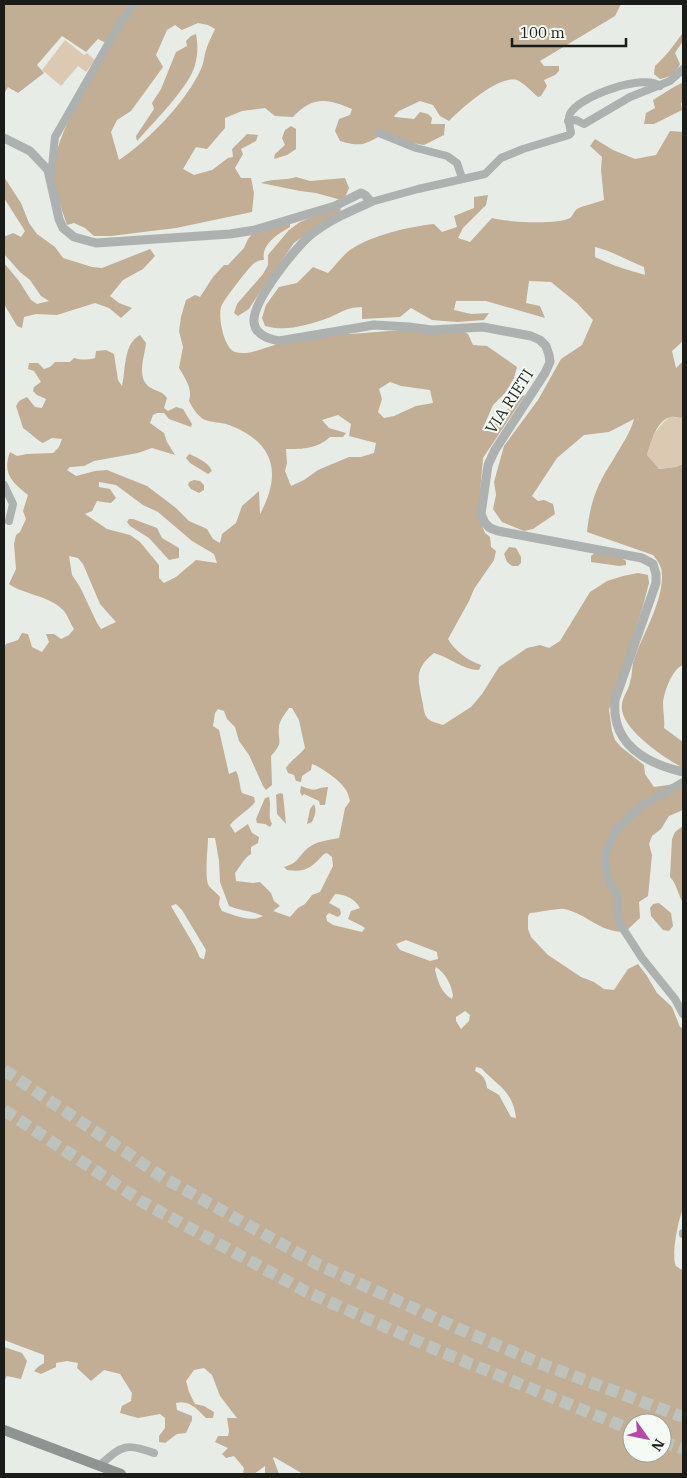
<svg xmlns="http://www.w3.org/2000/svg" width="687" height="1478" font-family="'IBM Plex Serif',serif">
<style>
.green{fill:#dcc9b1}
.forest{fill:#c1ae95;fill-rule:evenodd}
.lines{fill:none;stroke-linecap:round;stroke-linejoin:round}
.trunk-tunnel{stroke:#bec2bd;stroke-width:12;stroke-dasharray:12 6;stroke-linecap:butt}
.minor{stroke:#adb1b0;stroke-width:8}
.tertiary{stroke:#adb1b0;stroke-width:9}
.secondary{stroke:#8f9493;stroke-width:10}
.labels{text-anchor:middle;stroke-width:4;stroke-linejoin:round;paint-order:stroke}
.street-label{font-size:16px;fill:#1a1c19;stroke:#f5faf4}
</style>
<rect width="100%" height="100%" fill="#e7ece6"/>
<path class="green" d="M65 40 84 55 87 53 95 60 86 72 78 66 61 86 42 70Z
M670 417 683 418V464L676 467 658 469 647 455C652 438 655 428 670 417Z"/>
<path class="forest" d="M4 4H621L615 16 540 61 544 66H559V71L555 75 544 80 547 86 541 96 538 97C532 92 526 85 519 81 501 72 461 109 449 121L440 116 433 105 420 101 399 111 394 116 395 117 414 119 420 112 428 114 432 118 431 124H445L444 135 424 145 378 137C363 146 358 146 340 141L335 131 339 119 350 115 352 109C327 98 312 96 293 117L275 116 265 108 242 111 225 118V128L207 149 196 147 183 169 194 175 212 170 228 158 233 157 232 149 247 134 258 135 256 141 241 149 243 154 235 168 241 178H251L254 193 252 212 176 228 111 236H94L85 228 74 223 67 225C62 211 57 196 54 181 49 141 91 80 110 45L98 39 86 52 62 36 37 65 44 73 18 93 8 87 4 94ZM198 23 208 25 215 29C212 36 208 43 206 50 204 56 204 63 201 69 186 102 149 140 119 160L111 132 117 120 131 111 163 67 156 55 167 30 175 25 182 30Z
M196 34C198 45 198 54 195 65 190 86 153 123 137 141L136 136 154 109 152 103 161 89 176 52 187 46 186 41 191 36Z
M682 34H683V41L675 53 680 64C676 74 670 77 660 79L654 74 655 66C666 56 674 45 682 34Z
M683 83V100L681 104 682 110 654 124H644L646 113 655 108 653 100C660 96 677 84 683 83Z
M291 126 296 129V149L287 155 274 159 275 154 285 145 282 138 285 130Z
M670 131 683 132V341L672 351 676 368 683 361V418C680 418 674 416 671 417 656 420 651 443 647 455L659 469 676 467 683 464V665C672 669 664 692 663 703 663 712 665 720 664 728L683 742V768C665 758 618 728 622 704 623 696 629 689 630 682 632 676 632 669 633 663 641 637 663 603 662 575 662 567 658 561 653 555L587 532C590 503 597 484 613 460 621 446 630 434 634 419L609 432 584 435 557 458 532 496 538 501 544 500 553 504 555 514 533 529 524 531 502 522 493 509 496 495 494 482 504 446 538 400 561 359 582 345 593 320 577 303 551 282 529 281 526 303 540 306 545 318 486 301H456L454 310 471 314 489 313 484 320 457 322 432 320 411 308 400 317 362 319V307C344 308 343 312 328 318 308 325 286 332 265 326L262 318 266 305 279 287 297 283 313 267 328 273C335 266 342 256 350 250 372 235 408 227 434 224L442 232 457 227 454 216 474 208V197L488 195 486 205 463 228 458 238 470 242 492 218C506 222 557 225 570 218 573 216 574 211 577 209 585 205 596 203 604 200L601 170 602 157 590 146 595 139 613 150 635 159 656 155ZM595 247C612 251 628 261 644 267L645 275C628 270 611 265 595 257Z
M4 177 21 203 29 223 37 234 55 247 63 258 92 267 102 268 150 249 155 256 143 269 123 280 110 296 119 303 132 308 121 318 109 308 95 303 57 315 36 314 24 317 22 328 17 326 4 304V263L19 281 31 300 37 304 49 301 41 296 30 280 20 272 4 254V235L6 236 13 233 21 237 25 231 4 198Z
M296 177 310 181 345 178 349 188 346 195 341 200 316 193 300 191 261 183C272 178 284 181 296 177Z
M337 207 341 209 339 214 324 221 294 243 263 287 249 309 238 316 234 313 237 304 263 274 268 265V255L289 230 300 222Z
M290 223V227C278 234 261 244 264 260 259 260 257 261 253 264 247 270 224 299 221 307 218 318 224 348 235 352 251 356 266 346 280 344 300 340 320 337 340 333L351 334 389 331H419L459 329 468 334 473 345 487 346 517 367 514 378 505 393 493 405 482 430 488 431 519 397 525 395 483 458 479 504 477 513 485 533 490 537 491 547 496 551 494 560 474 589 469 601 448 639C456 652 467 660 481 665L479 670C463 670 449 657 434 653 414 669 418 678 422 700 424 707 423 713 428 719 432 722 438 723 443 725L471 707 482 694 499 667 527 648 540 645 549 648 560 641 590 592 607 581 623 576 638 573 648 575 649 583 643 606 609 710 612 731 615 740 621 747 644 765 645 774 654 787 675 784 683 785V810L669 816 661 829 652 836 649 844 652 855 648 896 639 902 640 918 625 932C598 932 588 914 564 909 559 908 537 913 530 913L528 916V929L531 937 548 955 581 977 594 982 604 989 614 990 628 969 638 964 647 976 657 993 672 1007 680 1027 683 1028V1210C678 1218 671 1258 676 1266 678 1268 681 1269 683 1270V1474H303L274 1457 273 1458 279 1474H263L265 1473V1466L254 1474H243L244 1468 234 1456 226 1458 222 1454 228 1448 215 1442 218 1436H228L229 1431 227 1418H237L220 1396 212 1375 204 1368 194 1370 186 1381 189 1392 195 1404 204 1406 214 1412 213 1418H206C198 1410 189 1399 176 1403L177 1410 192 1416V1420L186 1433 177 1434 165 1443 159 1442V1436L165 1428V1418L160 1414 138 1418 120 1413 122 1406 131 1401 132 1393 120 1374 104 1370 91 1381 77 1368 78 1363 67 1361 56 1363V1367L41 1374 34 1371 39 1366 44 1363V1355L4 1340V648L6 644 18 640 22 633 28 634 32 647 42 652 49 642 46 634H54L61 639 69 635 74 629C70 623 67 613 62 609 47 595 25 595 9 584L16 569 14 544 16 535 20 532 26 519 23 511 28 495C12 482 2 474 10 452L17 456 27 454 53 453 59 447 62 439 52 438 43 443C35 439 31 433 23 428L16 406 19 401 27 397 35 407 42 408 46 399 37 395 33 391 34 387 41 382 34 371 28 369 29 363H38L44 369 50 367 55 362H70L74 358C82 360 87 360 95 358L96 351 106 350 114 354 118 380 122 386C126 370 123 344 140 335L146 343C145 356 135 379 151 388 158 392 162 391 167 398L164 408 168 411 176 407 183 409 192 424 191 427 169 419 164 413H157L153 415 150 423 164 433 167 442 175 455 152 448 138 453 94 461 84 466 70 467 67 470 76 476 95 471 107 470 147 486 176 508 189 521 207 529 213 539 220 543 222 534 236 523 242 506 259 491 260 514C282 474 275 442 229 425 221 422 211 423 203 419 197 415 192 407 189 401 193 389 185 378 179 368L183 347 179 331 181 317 186 300 195 295 200 297 213 277 224 265H228L244 248 248 239 253 233ZM390 382 401 386 430 390 433 403 416 406 394 416 384 418 378 412 382 399 379 389ZM338 415 351 424 349 436 376 443 374 453 361 457H349L318 470 304 480 291 486 285 471 287 463 286 449C303 449 317 449 330 437H343L346 433 329 428 322 420ZM99 482 116 485 143 505 158 512 192 541 214 554 217 563 196 560 176 577 164 583 159 578V565L140 542 130 535 107 529 85 514 92 511 97 501 111 503 116 498 110 489 99 487ZM69 556 78 558 83 564 100 604 116 622 101 629 97 623 80 587 72 575ZM289 708H292L299 720 305 748C299 756 291 760 286 768L288 773 294 775 296 781 301 782 302 776 311 770 312 764C321 767 341 781 346 790 348 793 349 798 350 801L345 808 339 838C329 840 316 841 308 848 298 856 299 863 284 867L287 870C306 873 312 867 324 854L327 853 332 857 333 866 320 892 312 895 305 904 298 908 290 917 273 911 280 906 274 901 271 893 260 882 253 883 236 881 235 873C240 867 244 858 251 854V847L258 843 259 837 252 833 248 824 235 833 230 825C237 816 248 811 255 802L254 797 242 793C239 785 240 778 236 771L229 774 219 730 213 726 215 713 218 709 224 711 227 719 235 727 239 741 249 755 263 786 266 790 272 785 271 756C285 740 277 743 279 726 280 720 285 714 289 708ZM208 838H215L219 861 220 882 229 906C241 911 253 911 263 916 251 923 234 915 222 911L219 905 220 897C217 893 212 890 209 886 204 878 208 848 208 838ZM335 894C345 894 355 899 360 908L351 911 348 919 362 926 365 928 362 932 333 925 327 921 326 916 329 913 338 917 341 914 340 909 329 903ZM176 904 182 910 206 950 204 959 200 958 195 947 171 906ZM406 940 437 952 438 959 430 961 400 950 396 944ZM436 967C446 974 451 984 453 995L452 999C441 993 438 981 435 970ZM465 1011 470 1015 469 1021 461 1029 456 1021V1017ZM476 1067 481 1068C498 1086 513 1091 516 1118L511 1117 499 1095 487 1088C486 1079 483 1075 475 1071ZM632 1423H662V1453H632Z
M189 454C198 458 208 462 212 471L208 474 190 463 186 458Z
M194 480 200 481 204 485V490L199 493 191 489 188 485 189 482Z
M129 519H133L157 528 162 538 179 548V558L169 560 149 538 130 526 127 522Z
M509 547 516 548 521 557V563L518 566H512L507 562 504 554Z
M596 552 621 558 626 561V565L619 566 591 562V556Z
M301 786C319 793 313 788 328 787L325 805H320L319 801 304 794 302 796 300 792Z
M280 793 283 794 286 824 277 814 276 795Z
M269 797C272 806 267 815 272 824L270 827 265 824 257 823 256 819 265 798Z
M314 804C317 811 315 815 312 822L307 824 310 809Z
M683 826V903C678 895 677 884 670 877L672 839 675 832Z
M659 903 671 913 673 926 669 931 663 930 651 916 650 908 653 904Z
M4 1347 22 1353 27 1361 21 1379 7 1376 4 1381Z"/>
<g class="lines">
<path class="trunk-tunnel" d="M4 1070 164 1178 319 1265 457 1328 539 1363 683 1417
M4 1110 144 1203 305 1291 444 1353 632 1430
M662 1441 683 1449"/>
<path class="minor" d="M568 121 576 120 584 124 630 97 670 81 683 69
M379 133 416 148 447 156 457 163 462 178
M51 177 55 137 119 25 134 4
M371 202 418 189 485 174 501 158 523 149 569 135 571 133C570 126 567 120 570 114 578 96 646 73 660 86
M4 485 13 504 9 521
M683 782 640 807 615 831 605 855V867L610 882 618 896 617 907 620 924 642 958 675 999 683 1014
M683 1233V1234
M99 1466C122 1446 124 1442 154 1453"/>
<path class="tertiary" d="M4 138 30 151 48 170 59 219 63 228 74 237 96 243 230 234 255 230 335 206 361 193 365 195 371 202C351 211 331 219 313 233 297 245 252 301 254 322 255 335 268 339 279 341L374 325 409 327 432 330 483 327 531 336 540 340 546 346 549 355 550 362 545 373 495 450 488 465 481 514 485 523 490 528 498 531 642 558 653 564 656 574V583L615 700C611 744 645 763 683 772"/>
<path class="secondary" d="M4 1430 121 1474"/>
</g>
<g class="labels">
<g class="street-label">
<text transform="translate(509 401) rotate(-57)" y="6">VIA RIETI</text>
</g>
</g>
<rect width="687" height="1478" fill="none" stroke="#1a1c19" stroke-width="10"/>
<g transform="translate(647 1438) rotate(123)"><circle r="24" fill="#f5faf4" stroke="#9da19c"/>
<path d="M0-4L9 19L0 12L-9 19Z" fill="#b648a7"/>
<text y="-8" font-size="14" font-weight="bold" text-anchor="middle" fill="#1a1c19">N</text>
</g>
<path d="M512 38v8h114v-8" fill="none" stroke="#1a1c19" stroke-width="2.5"/>
<text x="520" y="38" font-size="15" fill="#1a1c19" stroke="#f5faf4" stroke-width="4" paint-order="stroke">100 m</text>
</svg>
